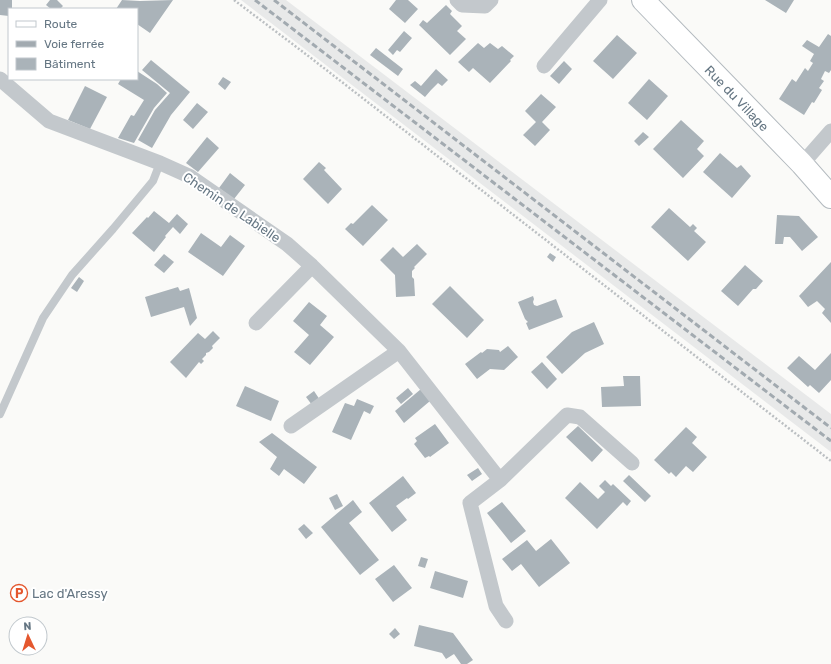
<svg xmlns="http://www.w3.org/2000/svg" width="831" height="664" font-family="Rubik,sans-serif">
<style>
.built{fill:#e8e9e9}
.building{fill:#aab3b9}
.lines{fill:none;stroke-linecap:round;stroke-linejoin:round}
.secondary-casing{stroke:#b3babf;stroke-width:24}
.path{stroke:#bbbfc2;stroke-width:2.5;stroke-dasharray:2 2;stroke-linecap:butt}
.service{stroke:#c3c8cc;stroke-width:8}
.minor{stroke:#c3c8cc;stroke-width:15}
.secondary{stroke:#fff;stroke-width:22}
.rail{stroke:#a2aab0;stroke-width:3;stroke-dasharray:6 3;stroke-linecap:butt}
.labels{text-anchor:middle;stroke-width:4;stroke-linejoin:round;paint-order:stroke}
.street-label{font-size:13px;fill:#657683;stroke:#fff}
.poi-label{font-size:13px;fill:#657683;stroke:#fff;text-anchor:start}
</style>
<rect width="100%" height="100%" fill="#fafaf8"/>
<path class="built" d="M241 0H286L831 414V452Z"/>
<path class="building" d="M0 0H12V9H9V16L0 15Z
M50 0H57L63 6 60 9H51L46 5Z
M122 0 140 1 173 0 150 33 137 24V9H116Z
M396 0H408L418 9 405 23 389 9Z
M765 0H794L786 13Z
M446 5 452 11 450 14 462 26 457 31 466 39 450 55 419 25 423 20 427 23Z
M404 31 412 38 400 52 397 50 393 55 388 50Z
M828 34 831 36V70L829 73 825 71 821 79 824 81 819 88 822 90 814 103 812 102 804 115 779 99 792 79 796 82 805 68 808 71 813 63 810 61 814 54 802 46 807 40 819 47Z
M617 35 637 53 613 79 593 61Z
M478 43 484 48 490 43 498 49 502 46 514 56 510 60 511 61 490 83 473 68 469 72 458 62Z
M376 48 403 69 398 76 370 55Z
M151 60 190 92 171 115 152 148 138 140 155 110 170 93 142 70Z
M564 61 572 69 559 84 550 76Z
M436 69 448 80 442 86 438 83 431 90 425 97 410 85 415 81 421 86Z
M137 71 157 84 167 93 154 108 134 143 118 138 131 115 134 116 144 100 118 84 121 79H137Z
M223 77 231 82 225 90 218 84Z
M649 79 668 96 647 120 628 103Z
M85 86 107 97 90 129 68 120Z
M541 94 556 107 542 122 550 130 535 146 523 135 536 122 525 111Z
M197 103 208 112 193 129 183 120Z
M681 120 704 141 697 149 704 156 683 178 653 149Z
M643 132 649 137 639 146 634 141Z
M207 137 219 148 198 172 186 163Z
M720 153 737 168 741 165 751 176 732 198 703 172Z
M319 162 326 168 324 170 342 189 328 204 303 179Z
M230 173 245 185 234 199 219 188Z
M372 205 388 220 363 246 345 229 351 223 353 224Z
M669 208 690 227 693 224 697 228 694 231 706 242 688 261 651 227Z
M154 211 169 223 177 214 188 224 180 234 173 227 165 236 166 237 154 252 132 233 147 217 148 218Z
M777 215 799 216 818 237 802 251 790 237H784L783 244H775Z
M201 233 221 247 230 235 245 246 223 276 188 252Z
M417 244 427 254 414 267 415 268 412 271V277L414 279 415 296 396 297 395 275 380 260 393 247 403 257Z
M550 253 556 257 553 262 547 257Z
M164 254 174 262 164 273 154 265Z
M831 262V323L822 313 825 309 817 301 808 307 799 296Z
M745 265 763 281 756 289H753L738 306 721 291Z
M79 277 84 281 77 292 71 288Z
M450 286 484 320 467 338 432 304Z
M178 287 180 291 189 288 197 318 190 326 184 307 151 317 145 297Z
M533 296 534 299 533 302 534 305 537 306 556 299 563 317 529 330 526 323 528 322 525 319 518 302Z
M309 302 327 316 320 325 334 337 310 365 294 352 309 335 293 321Z
M594 322 604 344 585 353 562 374 546 357 572 332Z
M213 331 220 338 212 346 213 348 209 352 206 353V355L202 359 204 361 201 364 199 362 186 378 170 362 198 333 205 339Z
M508 346 518 357 504 370 490 369 477 379 465 364 481 352 482 353 487 349 499 350 500 352Z
M831 353V380L819 393 810 385 808 387 787 368 799 356 815 370Z
M542 362 557 379 547 389 531 372Z
M623 376H640L641 406 602 407 601 387 624 386Z
M245 386 279 401 271 421 236 406Z
M408 388 413 394 401 404 396 398Z
M421 389 430 401 404 423 395 411Z
M314 391 320 400 312 405 306 397Z
M357 399 374 406 370 414 364 411 351 440 332 432 345 403 354 406Z
M435 424 449 443 430 457 429 456 425 458 414 444 417 441 415 438Z
M578 426 603 450 592 462 566 437Z
M686 427 697 437 692 443 707 457 693 472 686 466 676 477 671 472 669 474 654 460Z
M272 433 317 467 304 484 284 469 279 476 270 469 277 457 259 442Z
M478 468 482 474 472 481 467 475Z
M629 475 651 496 645 502 623 481Z
M403 476 416 493 408 499 407 498 396 506 407 520 392 532 369 503Z
M605 480 611 486 613 484 631 501 627 506 623 502 597 529 565 498 580 482 598 499 605 492 599 486Z
M337 494 343 506 335 510 329 498Z
M353 500 362 512 349 523 379 560 360 575 321 527Z
M502 502 526 531 511 543 487 513Z
M304 524 313 533 306 539 298 529Z
M551 539 570 563 539 587 521 564 512 571 502 559 527 540 536 551Z
M421 557 428 559 425 568 418 566Z
M394 565 412 588 393 602 375 579Z
M435 571 468 581 463 598 430 588Z
M419 625 453 633 473 660 467 664H461L454 654 446 659 442 653 414 646Z
M395 628 400 634 394 639 389 634Z"/>
<g class="lines">
<g class="secondary-casing">
<path id="secondary" d="M643 0 802 164 831 197"/>
</g>
<path class="path" d="M234 0 307 55 831 461"/>
<path class="service" d="M0 414 43 318 72 275 113 229 153 181 160 163"/>
<path class="minor" d="M457 0 462 5 485 6 491 0
M544 66 600 0
M0 79 49 121 160 163 189 176 287 244 312 266 399 351 500 480 470 503 496 606 506 621
M802 164 831 131
M256 323 312 266
M291 426 399 351
M500 480 567 415 580 417 632 463"/>
<use href="#secondary" class="secondary"/>
<path class="rail" d="M255 0 831 441
M274 0 831 428"/>
</g>
<defs>
<g id="parking-ring" transform="scale(0.9)"><circle r="9.5" fill="#fff" stroke="#e4572e" stroke-width="1.5"/><path d="M-3.5-5.5H1a3.5 3.5 0 0 1 0 7H-1V5.5H-3.5ZM-1-3.4V-.6H.8a1.4 1.4 0 0 0 0-2.8Z" fill="#e4572e"/></g>
</defs>
<g fill-rule="evenodd">
<use href="#parking-ring" x="19" y="593"/>
</g>
<g class="labels">
<g class="street-label">
<text transform="translate(737 98) rotate(46)" y="5">Rue du Village</text>
<text transform="translate(232 207) rotate(34)" y="5">Chemin de Labielle</text>
</g>
<g class="poi-label">
<text x="32" y="598">Lac d'Aressy</text>
</g>
</g>
<rect x="8" y="8" width="130" height="72" fill="#ffffff" stroke="#c1c8cd"/>
<rect x="16" y="21" width="20" height="6" fill="#ffffff" stroke="#c1c8cd"/>
<text x="44" y="28" font-size="12" fill="#657683">Route</text>
<rect x="16" y="41" width="20" height="6" fill="#a2aab0" stroke="#c1c8cd"/>
<text x="44" y="48" font-size="12" fill="#657683">Voie ferrée</text>
<rect x="16" y="58" width="20" height="12" fill="#aab3b9" stroke="#c1c8cd"/>
<text x="44" y="68" font-size="12" fill="#657683">Bâtiment</text>
<g transform="translate(28 636) rotate(356)"><circle r="19" fill="#ffffff" stroke="#c1c8cd"/>
<path d="M0-3L7 15L0 10L-7 15Z" fill="#e4572e"/>
<text y="-6" font-size="11" font-weight="bold" text-anchor="middle" fill="#657683">N</text>
</g>
</svg>
